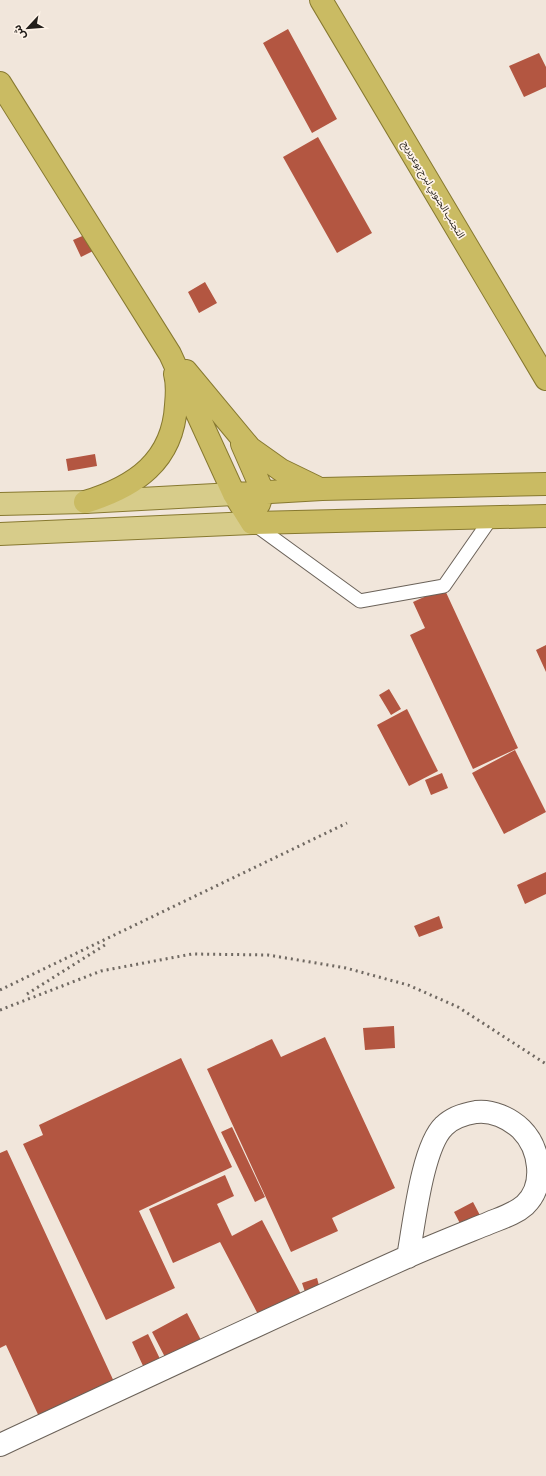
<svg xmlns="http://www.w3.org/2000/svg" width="546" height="1476" font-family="'Asap Condensed','Noto Sans Arabic',sans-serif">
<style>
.building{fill:#b35641}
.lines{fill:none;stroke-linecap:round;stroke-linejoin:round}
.service-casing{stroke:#6b6259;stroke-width:15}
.tertiary-casing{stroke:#6b6259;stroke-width:24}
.primary-casing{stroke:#877930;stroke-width:24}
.trunk-casing{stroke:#877930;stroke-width:24}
.service{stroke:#fff;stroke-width:13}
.tertiary{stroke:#fff;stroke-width:22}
.primary{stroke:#d7cc8a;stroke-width:22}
.trunk{stroke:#cabb63;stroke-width:22}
.rail{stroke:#706962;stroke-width:3;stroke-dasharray:2 4;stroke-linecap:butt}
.labels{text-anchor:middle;stroke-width:3.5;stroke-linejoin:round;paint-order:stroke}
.street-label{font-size:10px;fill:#231f1b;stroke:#fef3e8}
</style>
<rect width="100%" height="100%" fill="#f1e6db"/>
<path class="building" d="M288 29 337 119 312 133 263 43Z
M539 53 546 67V87L524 97 509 66Z
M318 137 372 233 337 253 283 157Z
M87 234 95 250 81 257 73 240Z
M205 282 217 303 199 313 188 292Z
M95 454 97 466 68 471 66 459Z
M444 588 518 748 473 769 410 635 425 628 413 602Z
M546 645V672L536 650Z
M389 689 401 709 391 715 379 695Z
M407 709 438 771 409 786 377 725Z
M515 750 546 812 504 834 472 773Z
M442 773 448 788 431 795 425 780Z
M546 872V894L525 904 517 885Z
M439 916 443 928 419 937 414 926Z
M394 1026 395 1048 365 1050 363 1028Z
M325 1037 395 1188 332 1218 338 1231 291 1252 207 1069 272 1039 281 1057Z
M181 1058 232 1167 139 1211 175 1288 106 1320 23 1144 43 1135 39 1125Z
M232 1127 265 1197 255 1202 221 1132Z
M7 1150 116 1386 41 1421 6 1345 0 1348V1153Z
M225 1175 234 1196 217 1204 232 1236 262 1220 303 1298 261 1320 220 1242 173 1263 149 1209Z
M473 1202 483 1221 464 1231 454 1212Z
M317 1278 321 1293 307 1298 302 1283Z
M187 1313 202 1342 167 1361 152 1332Z
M148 1334 161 1361 144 1368 132 1342Z"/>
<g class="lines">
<g class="service-casing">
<path id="service" d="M254 524 360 601 444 586 492 517"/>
</g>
<g class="tertiary-casing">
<path id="tertiary" d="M0 1445C136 1382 271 1318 407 1257 434 1245 462 1234 489 1223 501 1218 515 1214 525 1205 546 1185 540 1148 521 1129 509 1118 492 1110 476 1112 464 1114 453 1117 444 1126 422 1147 414 1225 408 1257"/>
</g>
<g class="primary-casing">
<path id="primary" d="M0 504 85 502 234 494
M0 534 252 523"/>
</g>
<g class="trunk-casing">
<path id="trunk" d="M321 0 546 379
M0 83 170 354 234 494 252 523
M186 371 250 448 281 470 316 487
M242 444 263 492 259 504
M234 494 322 489 546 484
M85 502C135 487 173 461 176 405 177 394 178 385 175 374
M252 523 546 516"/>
</g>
<use href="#service" class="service"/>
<use href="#tertiary" class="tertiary"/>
<use href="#primary" class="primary"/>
<use href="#trunk" class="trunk"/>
<path class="rail" d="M0 990 347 823
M27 994 108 943
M0 1010 101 971 192 954 268 955 346 968 408 985 458 1007 546 1064"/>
</g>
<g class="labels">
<g class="street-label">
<text transform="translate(434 189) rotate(59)" y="4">التجنب الجنوبي لبرج بوعريريج</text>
</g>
</g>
<g transform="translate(28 28) rotate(244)" stroke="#fef3e8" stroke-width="3" paint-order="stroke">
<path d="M0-3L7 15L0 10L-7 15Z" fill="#231f1b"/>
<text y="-6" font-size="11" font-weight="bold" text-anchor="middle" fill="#231f1b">ش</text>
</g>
</svg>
